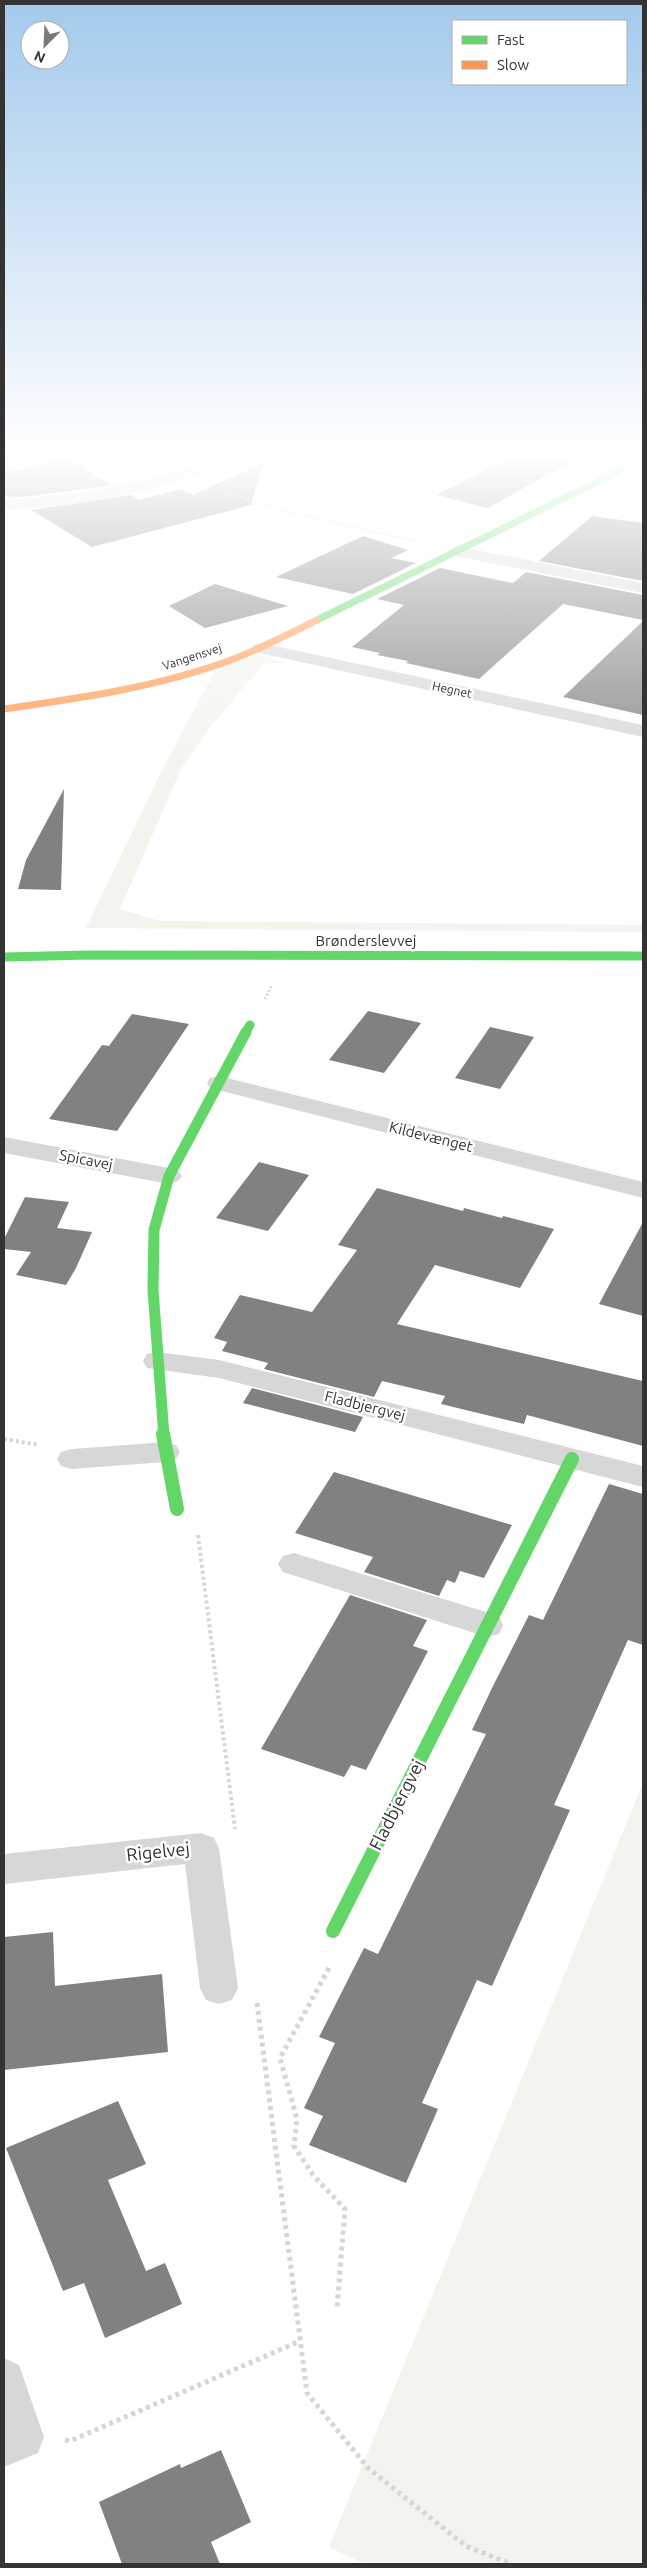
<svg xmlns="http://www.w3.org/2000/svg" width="647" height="2568" font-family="Ubuntu,sans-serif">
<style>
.green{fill:#f1f5ed}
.building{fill:#818181}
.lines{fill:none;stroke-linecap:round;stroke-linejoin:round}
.path-far3{stroke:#d6d6d6;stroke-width:2;stroke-dasharray:1 1;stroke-linecap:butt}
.path-far2{stroke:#d6d6d6;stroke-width:2.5;stroke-dasharray:2 2;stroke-linecap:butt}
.path-far1{stroke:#d6d6d6;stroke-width:4;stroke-dasharray:3 3;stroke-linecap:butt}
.path{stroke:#d6d6d6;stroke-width:5;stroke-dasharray:4 4;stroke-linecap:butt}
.street{fill:#d7d7d7;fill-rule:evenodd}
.fast-far3{stroke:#63d668;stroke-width:7}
.fast-far2{stroke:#63d668;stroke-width:9}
.fast-far1{stroke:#63d668;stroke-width:11}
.fast{stroke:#63d668;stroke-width:14}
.slow{stroke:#ff974d;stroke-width:7}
.labels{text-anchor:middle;stroke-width:5;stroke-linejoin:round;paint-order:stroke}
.far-street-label{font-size:12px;fill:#333;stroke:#fff}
.street-label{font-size:15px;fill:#333;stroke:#fff}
.near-street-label{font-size:18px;fill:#333;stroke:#fff}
</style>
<rect width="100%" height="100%" fill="#fff"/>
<path class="green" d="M643 462V484L616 480Z
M257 654 284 663H264L212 725 181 769 120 909 160 921 643 925V932L86 928 163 768 215 671Z
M643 1783V2564H364L329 2547Z"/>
<path class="building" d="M516 455H583L488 508 436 495Z
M65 458 112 485 32 496 10 498 4 494V473Z
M263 463 251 505 92 547 31 510 131 495 139 500 181 489 193 495Z
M592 516 643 523V581L539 561Z
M363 536 408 550 391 558 416 563 353 594 276 577Z
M440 568 513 583 526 572 643 595V620L563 604 479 679 406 663 408 661 377 655 380 653 352 647 404 605 377 599Z
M215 584 288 606 205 628 169 606Z
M643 621V715L563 697Z
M64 789 61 890 18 889 26 860Z
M368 1011 421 1023 384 1073 329 1060Z
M132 1014 189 1024 117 1131 49 1119 102 1045 109 1046Z
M490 1027 534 1037 500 1089 455 1078Z
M259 1162 309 1175 268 1231 216 1218Z
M377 1188 463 1211 464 1208 502 1218 503 1216 554 1229 520 1288 435 1265 397 1324 643 1381V1446L527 1415 524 1424 441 1404 445 1396 382 1381 374 1397 264 1369 268 1363 222 1351 227 1342 214 1338 240 1295 312 1312 357 1250 338 1245Z
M25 1197 69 1202 57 1228 92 1232 76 1268 66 1285 16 1275 31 1252 4 1249V1239Z
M643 1222V1316L599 1304Z
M252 1388 363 1417 355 1432 243 1403Z
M334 1472 512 1525 484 1578 460 1571 455 1583 447 1580 439 1596 364 1572 373 1557 295 1533Z
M609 1484 643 1494V1645L628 1640 554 1805 570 1810 492 1986 477 1980 422 2103 438 2109 406 2183 309 2145 323 2116 304 2108 335 2043 319 2037 364 1948 378 1954 486 1734 472 1730 493 1686 529 1615 543 1620Z
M350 1595 427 1620 413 1646 428 1651 366 1770 351 1765 344 1777 261 1749Z
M53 1932 55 1986 162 1974 168 2052 4 2070V1937Z
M118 2101 146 2164 108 2180 146 2271 165 2263 182 2304 105 2338 84 2283 63 2291 6 2148Z
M221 2450 251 2522 211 2542 220 2564H122L99 2502 180 2464 181 2468Z"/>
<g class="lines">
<path class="path-far3" d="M89 455 117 462
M222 492 294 513 414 541"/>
<path class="path-far2" d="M265 999 272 985"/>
<path class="path-far1" d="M4 1439 39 1445
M198 1535 235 1829"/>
<path class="path" d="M329 1968 280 2058 297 2119 294 2146 313 2175 345 2209 337 2308
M257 2003 307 2393 368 2468 466 2546 511 2564
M65 2440 70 2441 298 2342"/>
<path class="street" d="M226 455H246L243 458C167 489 86 507 4 510V500C80 495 154 483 226 455Z
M456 546 643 583V593L450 555 448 551Z
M261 643 643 725V737L255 652 252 648 255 644Z
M219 1076 643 1182V1198L210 1088 207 1083 210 1078Z
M4 1137 169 1168 178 1171 182 1176 178 1181 169 1184 4 1153Z
M157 1352 219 1360 643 1466V1487L219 1378 147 1368 143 1361 147 1354Z
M165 1442 176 1445 180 1452 176 1459 165 1462 72 1469 61 1466 57 1459 61 1452 72 1449Z
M294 1553 499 1616 503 1625 499 1634 487 1637 283 1572 278 1564 283 1556Z
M201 1833 214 1838 219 1848 238 1988 232 2000 219 2004 206 2000 200 1988 185 1864 4 1884V1854Z
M4 2358 19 2365 44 2437 38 2453 4 2467Z"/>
<path class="fast-far3" d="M317 620 615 473 643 456"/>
<path class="fast-far2" d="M4 957 89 955 643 956
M245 1033 250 1025"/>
<path class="fast-far1" d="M164 1436 153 1290 154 1230 169 1176 246 1032"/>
<path class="fast" d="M163 1434 177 1509
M333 1931 572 1459"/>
<path class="slow" d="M4 709C81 698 158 687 231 660 260 649 289 634 317 620"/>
</g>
<linearGradient id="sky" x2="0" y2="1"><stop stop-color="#a3caec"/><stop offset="0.56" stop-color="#fff"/><stop offset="1" stop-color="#fff" stop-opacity="0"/></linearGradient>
<rect width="647" height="814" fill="url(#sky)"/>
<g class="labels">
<g class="far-street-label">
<text transform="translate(192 657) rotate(-18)" y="4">Vangensvej</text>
<text transform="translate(452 690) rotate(12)" y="4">Hegnet</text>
</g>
<g class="street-label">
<text x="366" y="946">Brønderslevvej</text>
<text transform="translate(431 1137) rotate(14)" y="5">Kildevænget</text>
<text transform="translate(86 1160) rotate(11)" y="5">Spicavej</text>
<text transform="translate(365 1406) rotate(14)" y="5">Fladbjergvej</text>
</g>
<g class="near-street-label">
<text transform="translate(397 1805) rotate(-63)" y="6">Fladbjergvej</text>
<text transform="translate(158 1852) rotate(-6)" y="6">Rigelvej</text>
</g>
</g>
<rect width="647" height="2568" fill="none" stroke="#333333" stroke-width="10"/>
<rect x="452" y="20" width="175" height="65" fill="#ffffff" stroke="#adadad"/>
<rect x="462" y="36" width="25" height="8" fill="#63d668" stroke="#adadad"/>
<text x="497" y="45" font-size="15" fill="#333333">Fast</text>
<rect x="462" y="61" width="25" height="8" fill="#ff974d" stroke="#adadad"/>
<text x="497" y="70" font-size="15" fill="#333333">Slow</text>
<g transform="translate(45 45) rotate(204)"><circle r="24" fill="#ffffff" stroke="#adadad"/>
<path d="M0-4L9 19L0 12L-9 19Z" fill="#7a7a7a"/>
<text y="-8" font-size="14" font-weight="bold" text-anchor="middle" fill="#333333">N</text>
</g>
</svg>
